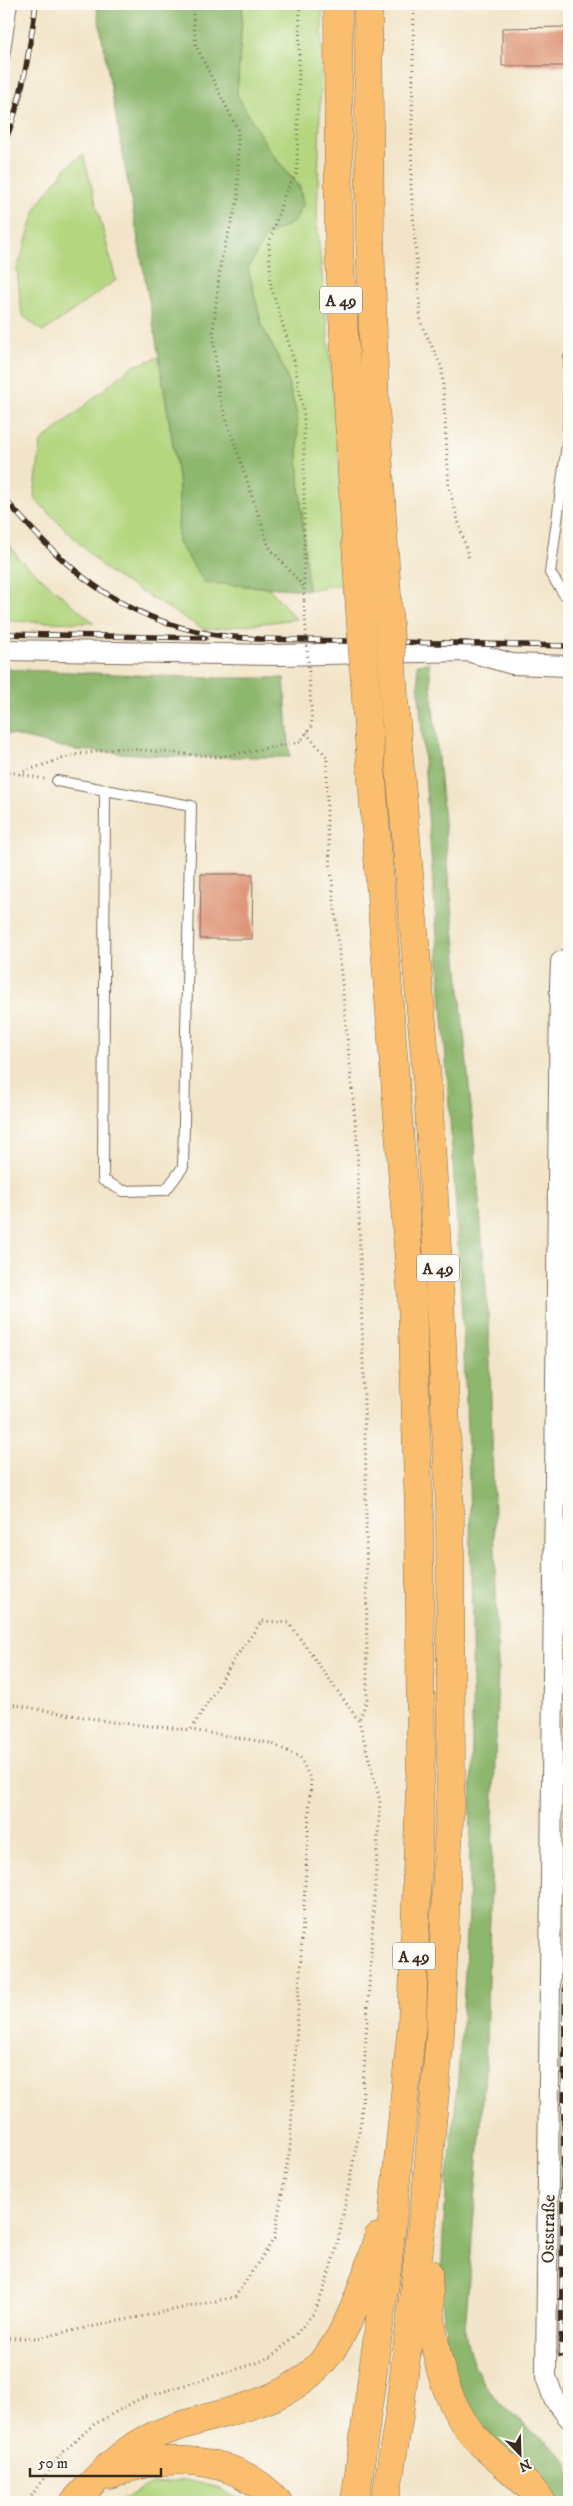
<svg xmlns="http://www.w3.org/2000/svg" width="573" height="2506" font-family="'IM FELL DW Pica',serif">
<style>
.green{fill:#b3d67f;stroke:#77804e}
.forest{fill:#8eb76e;stroke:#647046}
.building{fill:#de9678}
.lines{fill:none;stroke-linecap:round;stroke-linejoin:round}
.service-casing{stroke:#7b6b5a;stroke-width:12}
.minor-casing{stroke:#7b6b5a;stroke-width:22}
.motorway-casing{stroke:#7b6b5a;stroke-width:29}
.path{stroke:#7b6b5a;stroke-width:3;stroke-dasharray:1 4;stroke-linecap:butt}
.service{stroke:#fff;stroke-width:10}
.minor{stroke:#fff;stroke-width:20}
.motorway{stroke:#fabe6e;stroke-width:28}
.rail-casing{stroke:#3b2a1e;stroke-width:5.5}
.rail{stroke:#fdfcf7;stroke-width:4;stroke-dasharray:11;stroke-linecap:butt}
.motorway-bridge-casing{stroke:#7b6b5a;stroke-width:29;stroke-linecap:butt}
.path-bridge{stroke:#7b6b5a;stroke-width:3;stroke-dasharray:1 4;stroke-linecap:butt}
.motorway-bridge{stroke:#fabe6e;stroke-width:28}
.labels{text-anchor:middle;stroke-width:5;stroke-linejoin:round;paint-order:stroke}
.shield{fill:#fdfcf7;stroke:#75695f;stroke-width:1}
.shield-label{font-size:16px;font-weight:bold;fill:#3b2a1e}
.street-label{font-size:18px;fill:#3b2a1e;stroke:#fdfcf7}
</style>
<rect width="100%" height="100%" fill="#fdfcf7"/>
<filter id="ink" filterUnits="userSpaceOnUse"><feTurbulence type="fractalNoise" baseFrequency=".02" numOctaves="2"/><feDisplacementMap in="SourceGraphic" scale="10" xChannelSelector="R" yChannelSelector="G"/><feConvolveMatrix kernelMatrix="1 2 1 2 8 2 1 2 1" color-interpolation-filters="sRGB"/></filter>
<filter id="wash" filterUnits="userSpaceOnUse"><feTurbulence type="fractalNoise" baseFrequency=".0096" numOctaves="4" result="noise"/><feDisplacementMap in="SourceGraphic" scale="20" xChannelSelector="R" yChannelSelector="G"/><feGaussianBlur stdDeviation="1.12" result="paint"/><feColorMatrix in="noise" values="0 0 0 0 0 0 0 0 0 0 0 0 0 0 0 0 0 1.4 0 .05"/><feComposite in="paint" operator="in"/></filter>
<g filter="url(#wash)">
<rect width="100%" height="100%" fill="#f2e4c8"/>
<path class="green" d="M243 4H323L317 222 335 408 346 586 338 585 308 590 299 477 297 415 285 371 262 326 248 268 266 236 294 222 303 205 300 187 271 153 237 95Z
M83 154 116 280 43 332 22 315 17 270 37 206 65 169Z
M159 357 179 483 178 542 205 582 269 588 296 619 205 630 108 572 34 498 41 442 131 367Z
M4 535 19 559 94 623 4 621Z
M184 2480 220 2488 245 2502H118L150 2485Z"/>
<path class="forest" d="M96 4H243L237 95 271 153 299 187 303 205 294 222 266 236 248 268 262 326 285 371 297 415 299 477 308 590 205 583 178 542 179 483 159 357Z
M429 663 475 1149 489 1326 498 1669 485 2072 465 2330C472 2380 499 2406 537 2435 548 2444 560 2452 569 2463V2502H552C512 2462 466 2426 450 2370 446 2358 446 2344 445 2332 435 2248 451 2163 458 2078 467 1966 471 1852 472 1739 476 1380 442 1021 417 664Z
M4 669 204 678H284L290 757H183L75 750 4 733Z"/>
<g id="blocks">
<path class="building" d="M569 27V66H502V28Z
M201 874H253L252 939H200Z"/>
</g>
</g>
<g filter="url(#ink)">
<use href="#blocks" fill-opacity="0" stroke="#7b6b5a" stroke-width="1"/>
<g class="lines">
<g class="service-casing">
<path id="service" d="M4 57 12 4
M569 357 568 437 550 573 564 594H569
M57 781 191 806 183 1167 166 1190 123 1191 103 1180 105 790"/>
</g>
<g class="minor-casing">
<path id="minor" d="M4 650 278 655 467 651 512 664 569 666
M569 958 561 962 560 986 546 2377 554 2399 569 2418"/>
</g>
<g class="motorway-casing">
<path id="motorway" d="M338 4 339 246 359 596
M368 4 370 235 375 404 387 595
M428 2273C430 2326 437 2394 474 2436 495 2460 523 2476 542 2502
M110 2475C165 2451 236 2455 278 2502
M74 2502C97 2478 118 2453 149 2438 205 2411 280 2412 323 2361 352 2327 365 2279 378 2237
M355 2502 388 2261 412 2024 421 1753 419 1514 412 1300 367 714
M385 2502 399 2416 427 2182 440 2034 451 1775 450 1510 440 1300 428 1092 395 711"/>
</g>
<path class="path" d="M192 4 196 46 238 130V199L221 260 213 331 219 397 269 547 303 586
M300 4 297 173 285 193 269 244 271 287 294 360 304 416V601
M414 4 411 186 421 323 442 368 449 488 469 559
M306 733 327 757V826L357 1141 366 1476 367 1700 359 1720
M4 771 45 779
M19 773 74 755 121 748 218 757 300 742 312 726 310 690
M4 1703 112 1722 191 1730 233 1661 262 1621 289 1623 359 1721 380 1801 361 2122 337 2246 324 2289 314 2313 296 2334 273 2356 254 2364 139 2399 93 2425 61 2454 27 2502
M4 2338H37L235 2297 274 2239 290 2148 311 1780 300 1757 270 1743 191 1730"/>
<use href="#service" class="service"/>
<use href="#minor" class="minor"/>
<use href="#motorway" class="motorway"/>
<g class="rail-casing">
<path id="rail" d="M4 144C23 98 29 52 36 4
M4 498C63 566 117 618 211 634 227 637 244 638 260 639L569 646
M4 634 205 638
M561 2355 569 1677"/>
</g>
<use href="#rail" class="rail"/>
<g class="motorway-bridge-casing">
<path id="motorway-bridge" d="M387 595 395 711
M359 596 367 714"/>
</g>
<path class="path-bridge" d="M304 601 310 690"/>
<use href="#motorway-bridge" class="motorway-bridge"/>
</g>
</g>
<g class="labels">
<g class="shield">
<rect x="320" y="286.5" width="42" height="27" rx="4"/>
<rect x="417" y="1254.5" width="42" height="27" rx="4"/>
<rect x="393" y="1942.5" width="42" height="27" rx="4"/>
</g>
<g class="shield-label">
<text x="341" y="306">A 49</text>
<text x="438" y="1274">A 49</text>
<text x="414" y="1962">A 49</text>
</g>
<g class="street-label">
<text transform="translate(548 2229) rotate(-89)" y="6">Oststraße</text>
</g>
</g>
<rect width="573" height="2506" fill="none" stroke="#fdfcf7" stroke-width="20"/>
<g transform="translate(520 2454) rotate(157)" stroke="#fdfcf7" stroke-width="4" paint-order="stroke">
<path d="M0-4L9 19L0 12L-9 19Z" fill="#3b2a1e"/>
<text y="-8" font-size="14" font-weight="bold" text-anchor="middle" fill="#3b2a1e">N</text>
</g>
<path d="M30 2468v8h131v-8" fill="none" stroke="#3b2a1e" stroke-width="2.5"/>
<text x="38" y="2468" font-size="15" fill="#3b2a1e" stroke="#fdfcf7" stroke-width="4" paint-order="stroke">50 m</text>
</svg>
